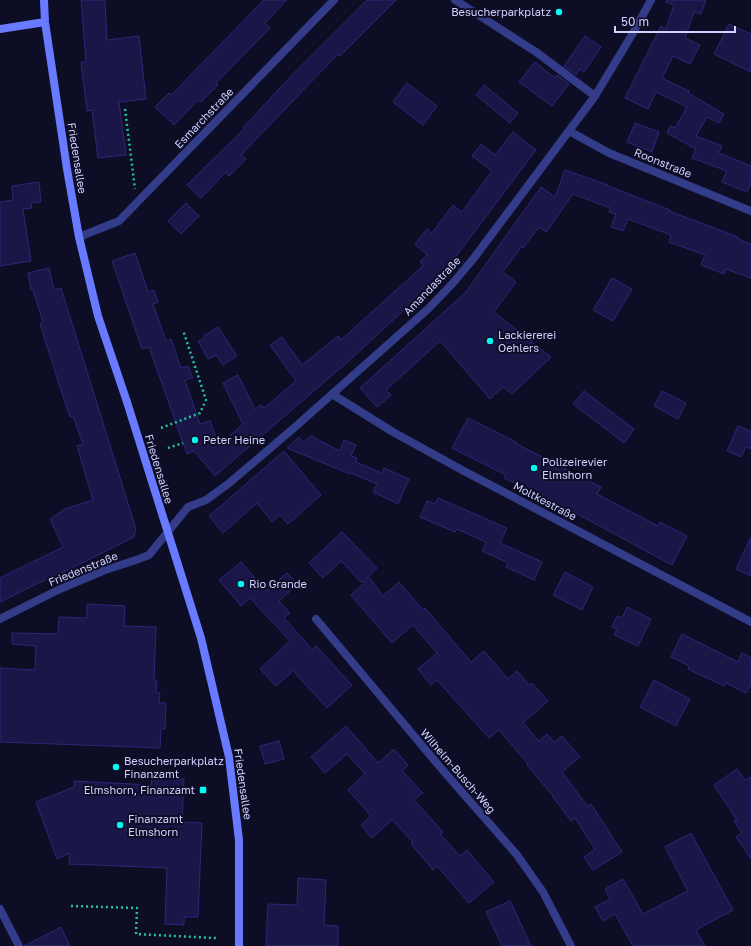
<svg xmlns="http://www.w3.org/2000/svg" width="751" height="946" font-family="'Golos Text',sans-serif">
<style>
.building{fill:#1a1748;stroke:#2c2777}
.lines{fill:none;stroke-linecap:round;stroke-linejoin:round}
.path{stroke:#24c1a1;stroke-width:2.5;stroke-dasharray:2 3;stroke-linecap:butt}
.lane{stroke:#333c89;stroke-width:8}
.street{stroke:#333c89;stroke-width:8}
.secondary{stroke:#687aff;stroke-width:8}
.poi-dot{fill:#00fcf3;stroke:#0d0d26;stroke-width:1.5}
.labels{text-anchor:middle;stroke-width:4;stroke-linejoin:round;paint-order:stroke}
.poi-label{font-size:11px;fill:#d1d2ff;stroke:#0d0d26;text-anchor:start}
.street-label{font-size:11px;fill:#d1d2ff;stroke:#0d0d26}
</style>
<rect width="100%" height="100%" fill="#0d0d26"/>
<path class="building" d="M81 0H105L107 40 139 36 146 99 119 102 126 155 98 158 92 110 87 111 81 62H86Z
M264 0H287L265 23 270 28 216 83 218 85 201 102 198 100 174 125 155 107 169 93 171 95Z
M367 0H396L340 56 338 54 241 155 246 159 229 176 226 172 201 198 187 185 244 129 243 128 292 75Z
M666 0H706L701 14 694 12 685 38 700 45 690 64 673 56 662 78 689 91 688 93 724 114 719 123 707 117 696 136 722 146 719 153 751 166V183L747 192 722 182 727 171 692 158 696 149 667 133 670 126 675 128 687 107 656 92 648 109 625 98 661 26 666 29 674 5 666 2Z
M729 24 751 34V72L714 54Z
M585 36 601 47 584 72 580 69 576 75 564 66Z
M535 62 555 78 557 75 569 84 552 106 519 82Z
M407 83 437 106 423 125 393 102Z
M484 85 518 113 510 123 476 95Z
M635 123 659 132 652 152 627 142Z
M513 132 536 150 457 255 430 286 351 359 215 476 194 451 187 454 149 347 142 349 112 261 135 253 148 292 154 290 158 302 153 304 166 341 171 339 181 368 188 366 193 378 185 380 200 424 210 421 219 445 243 424 223 383 238 375 255 409 261 405 264 408 296 381 270 345 282 337 302 365 338 336 341 340 424 265 420 262 427 255 415 244 427 229 432 233 453 205 462 212 492 171 472 156 481 144 495 155Z
M565 170 608 185V186L670 210 669 211 738 237V239L751 244V278L726 269 724 274 701 265 705 255 669 242 671 235 628 219 623 231 611 227 616 214 609 212 610 208 573 194 546 232 539 227 523 248 522 246 503 272 516 282 494 312 551 357 512 394 503 387 490 399 440 341 386 390 391 395 377 407 360 388 466 292 541 187 555 197Z
M39 182 41 202 31 203 32 208 23 209 31 261 0 266V202L13 200 12 186Z
M186 203 199 216 181 234 168 221Z
M49 268 54 290 61 288 136 529 134 537 62 573 61 572 0 602V578L63 547 50 519 65 509 93 500 77 446 83 444 73 416 70 417 61 390 40 324 43 322 33 290H31L28 273Z
M612 278 632 289 613 321 593 310Z
M218 327 237 356 223 365 216 355 208 359 198 341 205 338 204 336Z
M584 391 634 429 624 443 573 404Z
M662 391 686 403 678 419 654 406Z
M468 418 516 442 515 443 601 487 597 494 658 526 660 522 687 536 672 565 585 518 504 478 506 475 452 448Z
M738 426 751 431V449L746 447 741 457 727 451Z
M311 436 340 451 344 440 356 445 351 456 357 458 356 462 382 473 384 468 409 479 398 504 373 492 377 484 351 473 350 474 287 448 299 437 303 442Z
M284 451 321 495 288 524 280 515 272 522 257 503 223 533 209 516Z
M438 498 507 528 500 543 542 562 534 580 506 567 508 563 482 551 486 542 457 529 455 532 420 517 427 501 435 504Z
M342 532 377 568 362 583 341 561 323 578 309 563Z
M751 537V576L736 569Z
M241 562 266 591 287 573 298 584 279 601 290 613 284 618 312 649 316 646 352 685 327 708 293 671 276 686 260 669 290 641 250 598 241 606 219 580Z
M565 572 593 587 582 610 553 595Z
M370 578 383 596 399 582 423 610 425 608 471 662 484 651 508 679 517 671 529 685 532 683 548 701 523 723 539 741 547 734 554 742 562 736 580 757 562 772 588 807 591 804 622 852 593 870 584 857 595 849 575 818 571 821 553 797V796L527 765 528 764 499 730 489 738 437 680 431 685 418 669 437 653 413 625 392 643 351 595Z
M87 604 125 606 124 626 156 627 154 681H157L156 692 160 693 159 703H166L165 729H161L160 748 0 742V668L35 670 36 646 12 644V633L58 634 59 617 87 618Z
M627 607 651 619 638 646 614 635 617 629 612 627 617 616 622 618Z
M682 634 738 662 742 653 751 658V684L746 693 726 683 724 686 688 669 689 666 671 657Z
M654 680 690 699 676 726 640 707Z
M346 726 378 763 394 749 408 765 402 771 423 793 414 800 443 832 440 834 460 856 467 850 494 882 469 903 437 866 433 870 411 844 413 842 392 820 372 838 361 825 371 816 348 790 365 774 347 754 325 773 311 757Z
M279 741 284 759 265 764 260 746Z
M737 769 745 780 751 777V859L736 837 742 833 734 821 737 820 714 785Z
M152 778 184 779 182 822 202 823 198 917H184V925L165 924 167 868 69 864 70 853 57 859 36 802 74 787V781L151 785Z
M691 833 733 910 696 930 705 946H633L615 914 603 921 595 907 610 899 605 889 623 879 643 914 688 891 665 847Z
M298 878 326 880 324 925 338 926V946H266L268 904 297 905Z
M510 901 519 920 531 946H502L486 912Z
M61 927 70 946H24Z"/>
<g class="lines">
<path class="path" d="M125 109 135 189
M161 428 200 413 206 400 183 330
M168 448 183 443
M71 906 137 908 136 934 216 938"/>
<path class="lane" d="M455 0 536 52"/>
<path class="street" d="M536 52 595 96
M569 131 609 153 751 211
M79 237 119 221 334 0
M332 394 393 432 462 470 751 622
M0 619 60 589 105 570 136 560 149 555 188 507 206 500 228 484 295 427 428 309 452 284 474 258 595 96 633 33 651 0
M316 619 440 767 517 855 543 892 571 946
M0 909 19 946"/>
<path class="secondary" d="M44 0 45 22 67 169 79 237 98 316 127 402 201 638 229 757 239 840V946
M0 29 45 22"/>
</g>
<g class="poi-dot">
<circle cx="559" cy="12" r="4"/>
<circle cx="490" cy="341" r="4"/>
<circle cx="195" cy="440" r="4"/>
<circle cx="534" cy="468" r="4"/>
<circle cx="241" cy="584" r="4"/>
<circle cx="116" cy="767" r="4"/>
<rect x="199" y="786" width="8" height="8" rx="2"/>
<circle cx="120" cy="825" r="4"/>
</g>
<g class="labels">
<g class="poi-label">
<text x="551" y="16" text-anchor="end">Besucherparkplatz</text>
<text x="498" y="339">Lackiererei<tspan x="498" dy="13">Oehlers</tspan></text>
<text x="203" y="444">Peter Heine</text>
<text x="542" y="466">Polizeirevier<tspan x="542" dy="13">Elmshorn</tspan></text>
<text x="249" y="588">Rio Grande</text>
<text x="124" y="765">Besucherparkplatz<tspan x="124" dy="13">Finanzamt</tspan></text>
<text x="195" y="794" text-anchor="end">Elmshorn, Finanzamt</text>
<text x="128" y="823">Finanzamt<tspan x="128" dy="13">Elmshorn</tspan></text>
</g>
<g class="street-label">
<text transform="translate(204 118) rotate(-46)" y="4">Esmarchstraße</text>
<text transform="translate(77 158) rotate(81)" y="4">Friedensallee</text>
<text transform="translate(663 163) rotate(22)" y="4">Roonstraße</text>
<text transform="translate(432 286) rotate(-46)" y="4">Amandastraße</text>
<text transform="translate(159 469) rotate(73)" y="4">Friedensallee</text>
<text transform="translate(545 501) rotate(28)" y="4">Moltkestraße</text>
<text transform="translate(83 569) rotate(-22)" y="4">Friedenstraße</text>
<text transform="translate(458 771) rotate(49)" y="4">Wilhelm-Busch-Weg</text>
<text transform="translate(243 784) rotate(82)" y="4">Friedensallee</text>
</g>
</g>
<path d="M615 26v6h120v-6" fill="none" stroke="#d1d2ff" stroke-width="2"/>
<text x="621" y="26" font-size="12" fill="#d1d2ff" stroke="#0d0d26" stroke-width="3" paint-order="stroke">50 m</text>
</svg>
